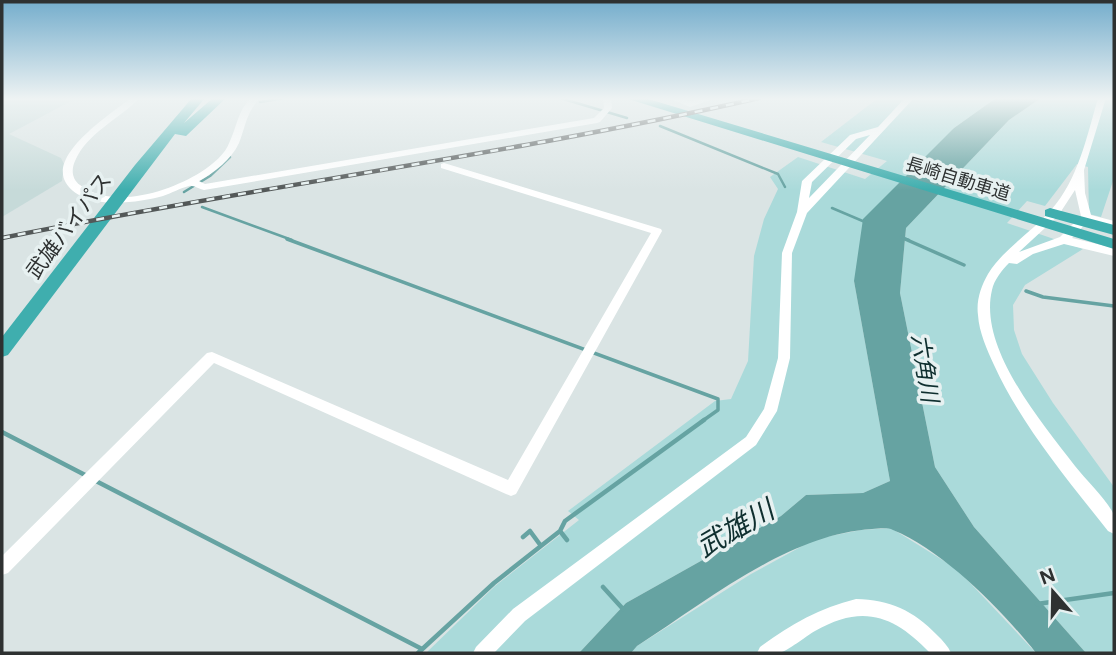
<svg xmlns="http://www.w3.org/2000/svg" width="1116" height="655" font-family="Figtree,'Noto Sans JP',sans-serif">
<style>
.built{fill:#c6dad9}
.green{fill:#aadada}
.water{fill:#66a3a2}
.lines{fill:none;stroke-linecap:round;stroke-linejoin:round}
.stream-far2{stroke:#66a3a2;stroke-width:2.5}
.stream-far1{stroke:#66a3a2;stroke-width:3.5}
.stream{stroke:#66a3a2;stroke-width:4.5}
.minor{fill:#fff;fill-rule:evenodd}
.highway{fill:#3faeae;fill-rule:evenodd}
.rail-casing{stroke:#535858;stroke-width:4.5}
.rail{stroke:#e7f1f1;stroke-width:2.5;stroke-dasharray:8;stroke-linecap:butt}
.labels{text-anchor:middle;stroke-width:7;stroke-linejoin:round;paint-order:stroke}
.far-street-label{font-size:18px;fill:#2e3131;stroke:#e7f1f1}
.street-label{font-size:21px;fill:#2e3131;stroke:#e7f1f1}
.water-label{font-size:23px;font-style:italic;fill:#0f2f2f;stroke:#e7f1f1}
.near-water-label{font-size:28px;font-style:italic;fill:#0f2f2f;stroke:#e7f1f1}
</style>
<rect width="100%" height="100%" fill="#dae4e4"/>
<path class="built" d="M2 98H77L9 134 61 158 64 164 62 181 2 217Z"/>
<path class="green" d="M878 98H996L954 128 854 281 890 481 863 493 806 495 781 516 626 603 579 653H426L495 586 579 520 568 511 715 401 731 399 748 361 754 256 764 219 778 189 770 177 798 157 865 179 887 161 821 142Z
M1041 98H1114V178L1101 217 1089 214 1088 167 1077 164 1045 206 1027 201 1007 223 1083 249 1025 285 1013 305 1014 330 1022 354 1053 403 1114 487V653H1086L974 527 935 467 900 293 906 228 1009 120Z
M891 528 957 569 1036 653H631L637 646 751 574 815 539 861 530Z"/>
<path class="water" d="M996 98H1041L1009 120 906 228 900 293 935 467 974 527 1086 653H1036C1002 610 944 551 893 530 887 527 878 529 872 529 788 534 706 602 637 646L631 653H579L626 603 781 516 806 495 863 493 890 481 854 281 863 219 954 128Z"/>
<g class="lines">
<path class="stream-far2" d="M560 98 627 118
M260 102 285 98
M660 126 778 174 785 187
M184 192 210 176 230 157
M202 207 292 240
M832 208 865 222
M901 237 909 240"/>
<path class="stream-far1" d="M287 239 718 399V410L701 422
M905 239 964 265
M1026 291 1043 297 1114 306"/>
<path class="stream" d="M2 432 87 476
M94 480 422 649
M560 531 565 521 704 420
M523 537 530 531 541 546
M603 587 623 609
M1037 604 1114 593
M418 653 494 583 560 531 567 540"/>
<path class="minor" d="M131 98H140C119 119 87 133 75 161 71 170 72 179 80 185 113 210 169 192 201 172 213 164 225 155 230 141 237 126 238 110 251 98H260C246 113 246 125 239 143 231 160 215 172 199 181L205 184 594 118 604 108 603 98H611L612 108 600 122 597 123 204 190C199 189 193 185 189 186 180 188 172 193 163 196 137 203 84 211 66 183 48 154 112 113 131 98Z
M669 98C677 98 685 101 692 101 700 100 708 98 716 98L690 107Z
M905 98H914L807 213 792 253 790 358 777 411 756 445 525 621 494 653H473L476 647 513 609 746 437 764 409 778 358 782 253 797 212 802 181 850 135 878 127ZM870 135 809 198 812 182 856 139Z
M1098 98H1106L1084 170 1085 193 1091 215 1114 221V227L1088 221 1072 238 1114 248V256L1064 244 1033 254 1017 264 1009 263C1002 270 994 280 992 290 978 348 1042 423 1075 466 1086 480 1106 499 1113 513 1116 518 1114 528 1114 534L1108 531C1067 479 1022 426 994 365 987 350 979 332 978 315 976 301 981 286 988 274 1004 248 1031 233 1051 210 1078 180 1087 136 1098 98ZM1075 190 1081 216 1060 237 1019 252 1058 216Z
M444 163 661 229 662 231 516 494 511 496 506 494 214 363 8 573 2 575V556L207 353 212 352 508 480 651 233 441 168V164Z
M856 599C890 600 913 610 937 635 943 641 948 646 951 653H930C895 616 863 603 815 631 806 636 788 651 779 653 772 655 764 653 757 653L760 647C790 625 819 608 856 599Z"/>
<path class="highway" d="M192 98H205L184 123 213 98H226L186 136 175 134 8 355 2 357V337L135 165Z
M625 98H645L1114 239V249Z
M1050 208 1114 225V235L1045 216V210Z"/>
<g class="rail-casing">
<path id="rail" d="M2 238C253 187 509 155 759 98"/>
</g>
<use href="#rail" class="rail"/>
</g>
<linearGradient id="sky" x2="0" y2="1"><stop stop-color="#74adcc"/><stop offset="0.52" stop-color="#eef3f3"/><stop offset="1" stop-color="#eef3f3" stop-opacity="0"/></linearGradient>
<rect width="1116" height="190" fill="url(#sky)"/>
<g class="labels">
<g class="far-street-label">
<text transform="translate(958 179) rotate(17)" y="6">長崎自動車道</text>
</g>
<g class="street-label">
<text transform="translate(69 226) rotate(-53)" y="7">武雄バイパス</text>
</g>
<g class="water-label">
<text transform="translate(925 368) rotate(81)" y="8">六角川</text>
</g>
<g class="near-water-label">
<text transform="translate(735 528) rotate(-30)" y="10">武雄川</text>
</g>
</g>
<rect width="1116" height="655" fill="none" stroke="#2e3131" stroke-width="7"/>
<g transform="translate(1053 592) rotate(340)" stroke="#e7f1f1" stroke-width="5" paint-order="stroke">
<path d="M0-5L12 26L0 18L-12 26Z" fill="#2e3131"/>
<text y="-10" font-size="19" font-weight="bold" text-anchor="middle" fill="#2e3131">N</text>
</g>
</svg>
